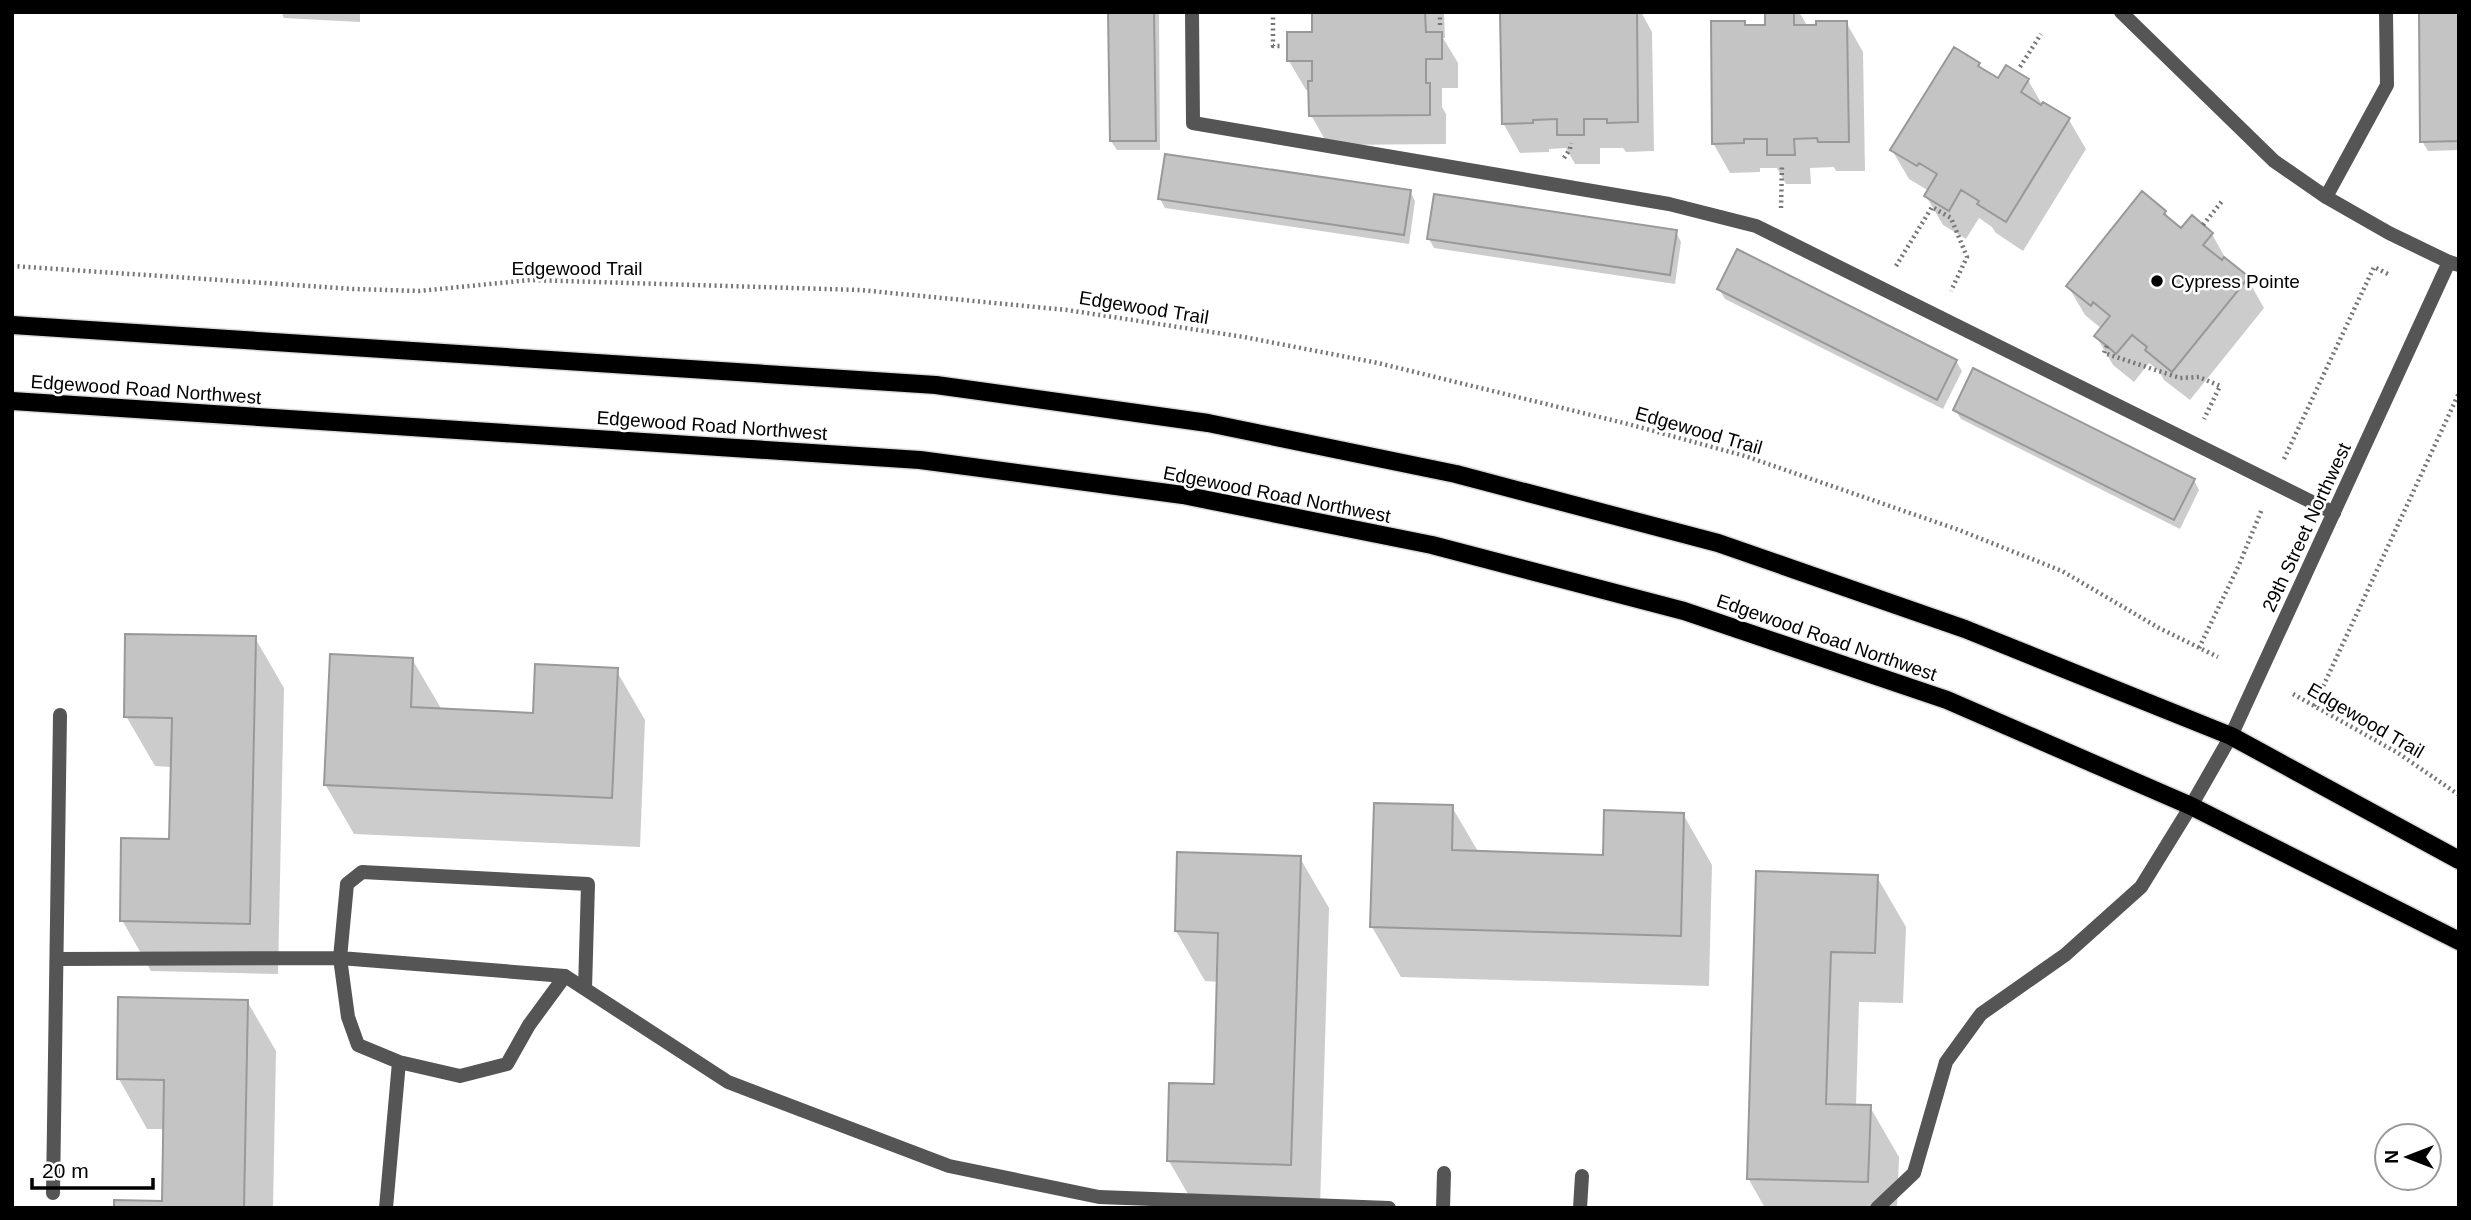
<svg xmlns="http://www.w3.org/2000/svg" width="2471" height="1220" font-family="Arial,sans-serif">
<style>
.shadow{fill:#0003}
.building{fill:#c4c4c4;stroke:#999;stroke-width:2}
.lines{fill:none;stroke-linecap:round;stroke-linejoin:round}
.primary-casing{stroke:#dbdbdb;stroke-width:21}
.path{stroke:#777;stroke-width:4.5;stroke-dasharray:2 3.5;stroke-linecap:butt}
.lane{stroke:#555;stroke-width:14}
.street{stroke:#555;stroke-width:14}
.primary{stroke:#000;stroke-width:18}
.poi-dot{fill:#000;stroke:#fff;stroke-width:2.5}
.labels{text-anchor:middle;stroke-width:5;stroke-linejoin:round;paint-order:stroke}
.street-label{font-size:19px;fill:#000;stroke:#fff}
.poi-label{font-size:19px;fill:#000;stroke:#fff;text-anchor:start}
</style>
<rect width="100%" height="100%" fill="#fff"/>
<path class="shadow" d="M281 12H360V22L284 18Z
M1110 12H1159L1160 150H1117L1111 141Z
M1311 12H1444L1445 38H1443L1458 63V88H1442V107L1446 114V144L1328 145 1311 115 1310 90H1306L1289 61 1314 34V17Z
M1502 12H1641L1652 32 1654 151 1626 152 1623 148H1600V164H1575L1566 148 1549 149V152L1520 153 1503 123Z
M1767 12H1799L1808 27 1846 22 1863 52 1865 171H1836L1834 167 1810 168 1811 184H1786L1777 168H1760V172L1730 173 1713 143 1744 23 1746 27 1767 26Z
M2459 12V150L2428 151 2422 141Z
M1979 64 1983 71 1998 81 2028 80 2043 106 2069 120 2086 149 2023 251 1996 233 1992 227 1979 218 1966 239 1943 225 1926 196 1929 191 1909 179 1892 150Z
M1410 191 1415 201 1409 244 1165 208 1160 199Z
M2165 212 2170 221 2182 231 2212 234 2228 263 2247 278 2264 308 2190 400 2164 380 2159 371 2149 363 2134 382 2113 365 2096 336 2102 329 2085 315 2068 286Z
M1676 232 1681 242 1675 284 1434 248 1429 239Z
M1719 289 1956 361 1962 371 1943 409 1725 299Z
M1955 410 2194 480 2199 490 2180 529 1961 419Z
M255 638 284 688 278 974 151 971 122 920 171 841 172 767 155 766 126 716Z
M412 659 442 710 535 714 616 670 645 720 640 847 354 834 325 784Z
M1452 807 1479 853 1605 857 1683 814 1712 865 1709 986 1401 977 1372 927Z
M1300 858 1329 908 1320 1208H1196L1169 1161 1215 1086 1219 982 1205 981 1176 931Z
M1758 873 1877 877 1906 927 1903 1003 1859 1002 1856 1106 1870 1107 1899 1157 1897 1208H1765L1748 1178Z
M247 1001 276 1051 273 1208H116L163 1203 165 1129H147L119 1079Z"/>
<path class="building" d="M1108 12H1154L1156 141H1110Z
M1312 12H1425L1426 32H1442V59H1426V83H1430V115L1309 116 1308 81H1312V61H1287V32H1312Z
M1500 12H1637L1638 122 1607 123V119H1584V135H1557V119L1533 120V123L1502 124Z
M1765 12H1794V25H1816V21H1847L1849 142H1818L1817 138 1794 139 1795 155H1767V139H1744V143L1712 144 1711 21H1745V25H1765Z
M2419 12H2459V141L2420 142Z
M1954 47 1980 63 1978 66 1998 78 2006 65 2029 79 2021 92 2041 105 2043 102 2070 118 2006 222 1977 204 1979 201 1961 190 1949 211 1924 196 1937 174 1919 163 1917 166 1890 150Z
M1165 154 1411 190 1404 235 1158 199Z
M2142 191 2166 211 2164 214 2181 228 2192 215 2213 233 2203 245 2222 260 2224 257 2249 277 2172 372 2145 350 2147 347 2132 335 2116 354 2107 346 2094 336 2110 316 2093 302 2091 306 2066 286Z
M1434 194 1677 230 1670 275 1427 239Z
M1737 249 1957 360 1937 400 1717 289Z
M1973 368 2195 479 2174 520 1953 410Z
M125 634 256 636 250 924 120 921 121 838 169 839 172 718 124 717Z
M330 654 413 658 411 707 533 713 535 664 618 668 612 798 324 785Z
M1374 803 1453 805 1452 850 1603 855 1604 810 1684 813 1681 936 1370 927Z
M1177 852 1301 856 1291 1165 1167 1161 1169 1083 1214 1084 1218 933 1175 931Z
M1756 871 1878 875 1875 953 1831 952 1826 1104 1871 1105 1868 1182 1747 1179Z
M118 997 248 1000 244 1208H114V1200L162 1201 164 1080 117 1079Z"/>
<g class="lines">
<g class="primary-casing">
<path id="primary" d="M12 325 936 385 1208 423 1456 474 1718 543 1965 629 2231 736 2459 860
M12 401 920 460 1183 495 1432 545 1684 611 1947 700 2191 806 2459 941"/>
</g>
<path class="path" d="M1273 12V46H1281
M1440 12V27
M2020 67 2041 34
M1564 158 1570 149 1571 143
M1781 208 1782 164
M2203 225 2223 200
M12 266 354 289 419 291 530 280 860 290 1067 310 1244 337 1378 363 1628 424 1745 456 1959 530 2062 571 2159 628 2218 657
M1896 266 1932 207 1951 218 1967 257 1951 291
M2107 346 2104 353 2180 378 2199 377 2220 386 2204 419
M2284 459 2374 267 2388 274
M2199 648 2239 565 2262 509
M2293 694 2398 753 2459 795
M2314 706 2459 393"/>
<path class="lane" d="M1192 12 1193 123 1669 204 1756 226 2334 513
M2121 12 2274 161 2326 197 2389 233 2449 262
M2326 197 2387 85 2386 12
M57 959 340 958 565 976 728 1082 949 1166 1099 1197 1389 1208
M399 1062 460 1076 507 1064 529 1025 565 976
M53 1193 60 715
M386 1208 399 1062 358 1045 348 1017 340 958 347 884 362 872 588 884 585 989
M1443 1208 1444 1173
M1580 1208 1582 1176
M1877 1208 1914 1173 1946 1062 1981 1014 2065 955 2141 887 2191 806"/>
<path class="street" d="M2191 806 2231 736 2449 262 2459 265"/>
<use href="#primary" class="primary"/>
</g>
<circle class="poi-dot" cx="2157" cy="281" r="7"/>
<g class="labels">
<g class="street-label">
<text x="577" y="275">Edgewood Trail</text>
<text transform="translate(1144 307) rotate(9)" y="7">Edgewood Trail</text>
<text transform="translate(146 389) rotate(4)" y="7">Edgewood Road Northwest</text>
<text transform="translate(712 425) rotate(4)" y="7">Edgewood Road Northwest</text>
<text transform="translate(1699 430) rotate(16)" y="7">Edgewood Trail</text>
<text transform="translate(1277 494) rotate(11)" y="7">Edgewood Road Northwest</text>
<text transform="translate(2306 527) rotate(-65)" y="7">29th Street Northwest</text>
<text transform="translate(1827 637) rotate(19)" y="7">Edgewood Road Northwest</text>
<text transform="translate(2366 720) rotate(30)" y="7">Edgewood Trail</text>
</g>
<g class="poi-label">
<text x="2171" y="288">Cypress Pointe</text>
</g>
</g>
<rect width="2471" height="1220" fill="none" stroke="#000000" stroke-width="28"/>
<g transform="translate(2408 1157) rotate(270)"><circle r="33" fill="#ffffff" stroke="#999999" stroke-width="2"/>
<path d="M0-5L12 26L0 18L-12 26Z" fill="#000000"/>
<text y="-10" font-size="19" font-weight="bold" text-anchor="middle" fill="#000000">N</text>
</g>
<path d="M32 1178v10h121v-10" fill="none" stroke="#000000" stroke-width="3.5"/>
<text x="42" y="1178" font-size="21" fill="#000000" stroke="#ffffff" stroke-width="5" paint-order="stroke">20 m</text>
</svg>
